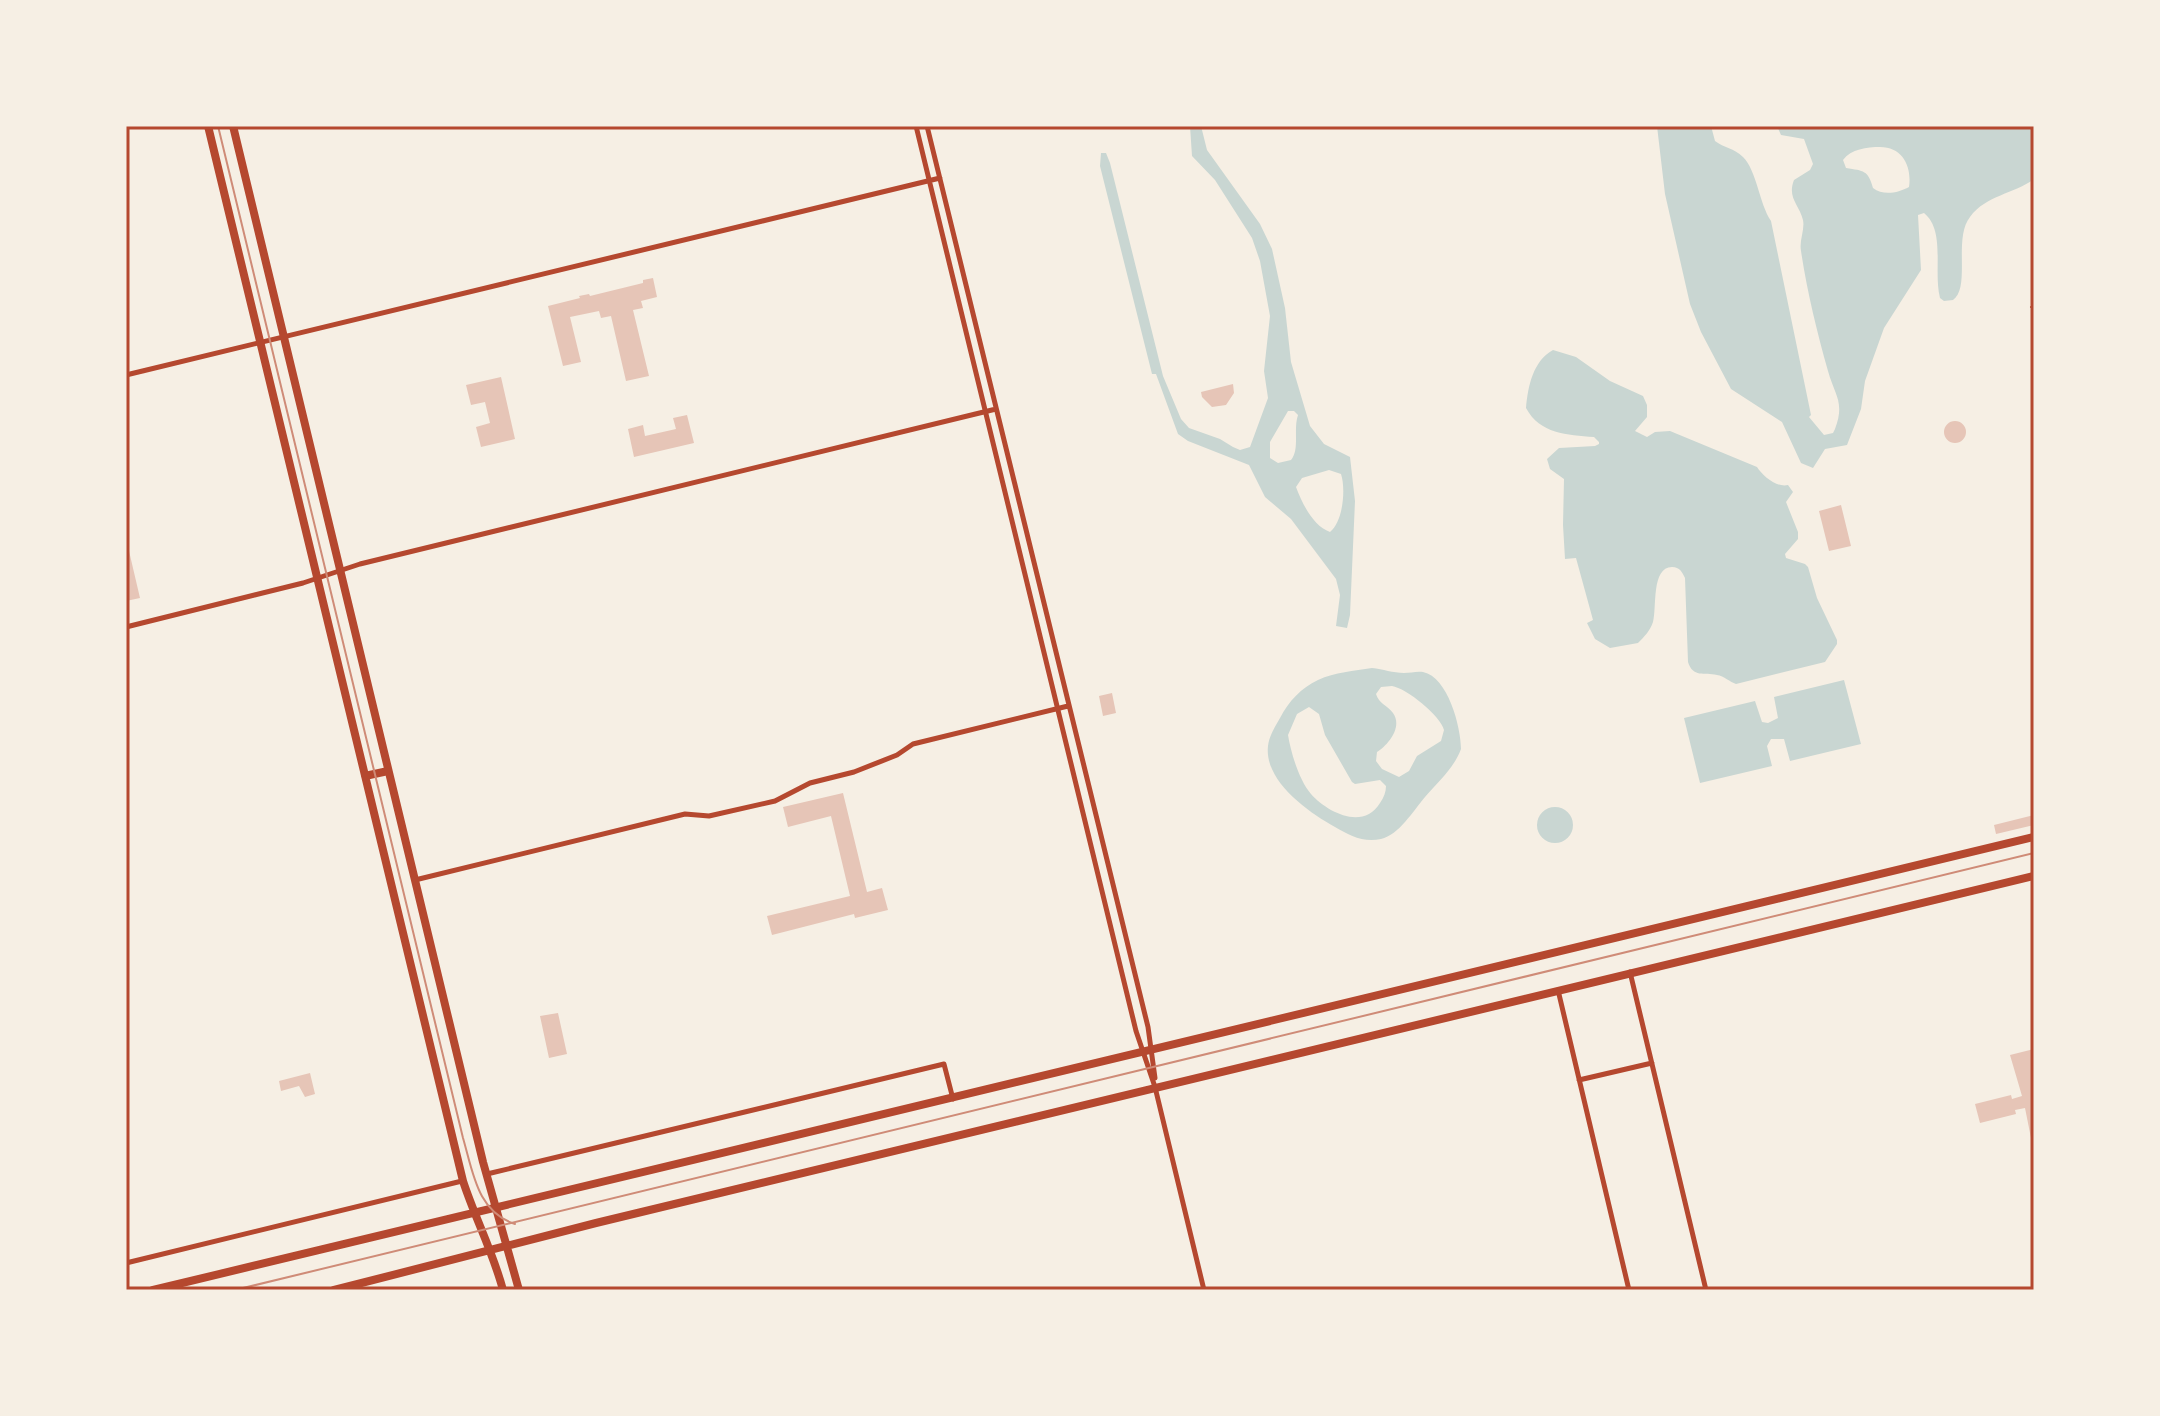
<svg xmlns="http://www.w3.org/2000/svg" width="2160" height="1416" font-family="'Noto Sans',sans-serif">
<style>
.water{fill:#c9d6d2;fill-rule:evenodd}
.building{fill:#e6c5b7}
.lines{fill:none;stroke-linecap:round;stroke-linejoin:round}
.path{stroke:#b5482f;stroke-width:2}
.minor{stroke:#b5482f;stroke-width:5}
.primary{stroke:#b5482f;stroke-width:8}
.tram{stroke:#cf8b77;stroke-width:2}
.neatline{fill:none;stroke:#b5482f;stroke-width:3}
</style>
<rect width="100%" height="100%" fill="#f6efe4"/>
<path class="water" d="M1190 126H1201L1207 150 1260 224 1272 249 1285 308 1291 362 1310 426 1324 444 1350 457 1355 501 1350 615 1347 628 1336 626 1340 595 1336 579 1291 519 1265 497 1249 465 1188 441 1178 434 1156 374H1152L1100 166 1101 153H1106L1110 163 1163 376 1181 419 1189 428 1220 439 1233 447 1240 450 1250 447 1268 398 1264 371 1270 316 1260 261 1252 238 1215 180 1192 156ZM1288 411H1294L1298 415C1293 429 1300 449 1291 460L1278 463 1270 458V442ZM1329 470 1341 474C1346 489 1343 522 1330 532 1313 526 1302 503 1296 487L1302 478Z
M1657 126H1711L1715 141C1724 148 1734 148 1743 157 1757 171 1759 203 1771 221L1811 415 1809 417 1824 435 1833 433 1835 429C1845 402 1835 396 1828 371 1817 332 1807 291 1801 251 1799 240 1805 230 1803 220 1799 204 1787 198 1794 180L1810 170 1813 164 1804 139 1781 135 1777 126H2034V179C2014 194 1986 195 1970 217 1953 238 1971 287 1953 300L1944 301 1940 298C1933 271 1946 231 1924 213L1918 215 1921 270 1884 328 1865 381 1861 409 1847 445 1825 449 1813 468 1801 463 1782 422 1731 389 1701 332 1690 304 1665 194ZM1880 147C1903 147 1912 167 1909 187 1898 193 1883 196 1873 188 1868 170 1864 171 1846 168L1843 160C1851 149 1867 147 1880 147Z
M1553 350 1576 357 1610 381 1643 396 1647 405V417L1635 431 1647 437 1655 432 1670 431 1757 467C1762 475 1776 488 1788 485L1793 492 1786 502 1798 532V539L1785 554 1786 558 1805 564 1808 567 1817 598 1837 640V644L1825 662 1736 684C1730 682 1724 676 1717 675 1704 672 1693 678 1688 662L1685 578C1682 572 1680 567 1672 567 1651 567 1657 608 1653 622 1650 631 1644 637 1638 643L1610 648 1595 639 1587 623 1593 620 1576 558 1565 559 1563 525 1564 479 1550 469 1547 459 1559 448 1595 446 1599 444V442L1594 437C1567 435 1540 434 1526 408 1528 386 1533 361 1553 350Z
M1372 668C1383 669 1393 673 1404 673 1410 673 1417 671 1423 672 1448 677 1461 727 1461 749 1454 768 1438 782 1425 797 1413 811 1399 835 1381 839 1363 843 1349 835 1335 827 1308 812 1264 781 1268 746 1269 736 1275 727 1280 718 1289 701 1301 688 1318 680 1335 672 1354 671 1372 668ZM1392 686C1406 688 1441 716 1444 730L1441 741 1417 756 1409 771 1399 777 1382 769 1376 761 1377 752C1388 745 1403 727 1393 713 1387 705 1379 704 1376 694L1381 687ZM1309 707 1319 714 1325 735 1352 782 1355 784 1380 780 1386 786C1386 792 1384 797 1380 803 1363 831 1327 812 1311 794 1299 780 1291 753 1288 735L1297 714Z
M1844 680 1861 744 1790 761 1784 739H1771L1767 746 1772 766 1700 783 1684 718 1755 701 1762 722 1768 723 1778 718 1774 697Z
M1537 825a18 18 0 1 1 36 0a18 18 0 1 1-36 0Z"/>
<path class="building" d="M653 278 657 297 641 301 643 308 633 310 649 376 626 381 611 316 601 318 599 311 570 317 581 362 563 366 548 306 580 298 579 296 589 294 590 296 643 283V280Z
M501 377 515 439 481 447 476 427 490 423 485 402 471 405 466 385Z
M1233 384 1234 393 1226 405 1212 407 1202 397 1201 392Z
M687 415 694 443 634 457 628 429 643 425 645 436 676 429 673 418Z
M1944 432a11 11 0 1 1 22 0a11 11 0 1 1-22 0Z
M1841 505 1851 546 1829 551 1819 511Z
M126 551H129L140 598 126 601Z
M1112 693 1116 713 1103 716 1099 696Z
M843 793 867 892 882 888 888 910 855 918 854 914 772 935 767 916 850 896 831 816 788 827 783 807Z
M2034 815V825L1996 834 1994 825Z
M558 1013 567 1054 549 1058 540 1016Z
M2034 1049V1148H2033L2025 1108 2015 1110 2016 1114 1980 1123 1975 1104 2011 1095 2012 1099 2022 1096 2010 1055Z
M310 1073 315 1094 305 1097 299 1086 281 1091 279 1081Z"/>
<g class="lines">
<path class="path" d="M2031 307 2034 309"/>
<path class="minor" d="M916 126 1136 1031 1155 1087 1204 1290
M927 126 1148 1027 1155 1078
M126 375 940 178
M126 627 303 583 360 564 996 409
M415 880 685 814 709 816 775 801 810 783 854 772 897 755 913 744 1068 706
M1630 972 1706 1290
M1558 990 1629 1290
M1579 1080 1652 1063
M487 1174 944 1064 953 1099
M126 1263 462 1181"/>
<path class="primary" d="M208 126 463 1181C475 1218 493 1252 503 1290
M233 126 483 1162 519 1290
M365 776 388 771
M153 1290 2034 837
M334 1290 596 1223 2034 876"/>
<path class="tram" d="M218 126 463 1138C473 1172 477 1212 515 1224
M235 1290 2034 853"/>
</g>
<rect width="2160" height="1416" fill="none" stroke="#f6efe4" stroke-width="256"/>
<rect x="128" y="128" width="1904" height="1160" class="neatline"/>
</svg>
